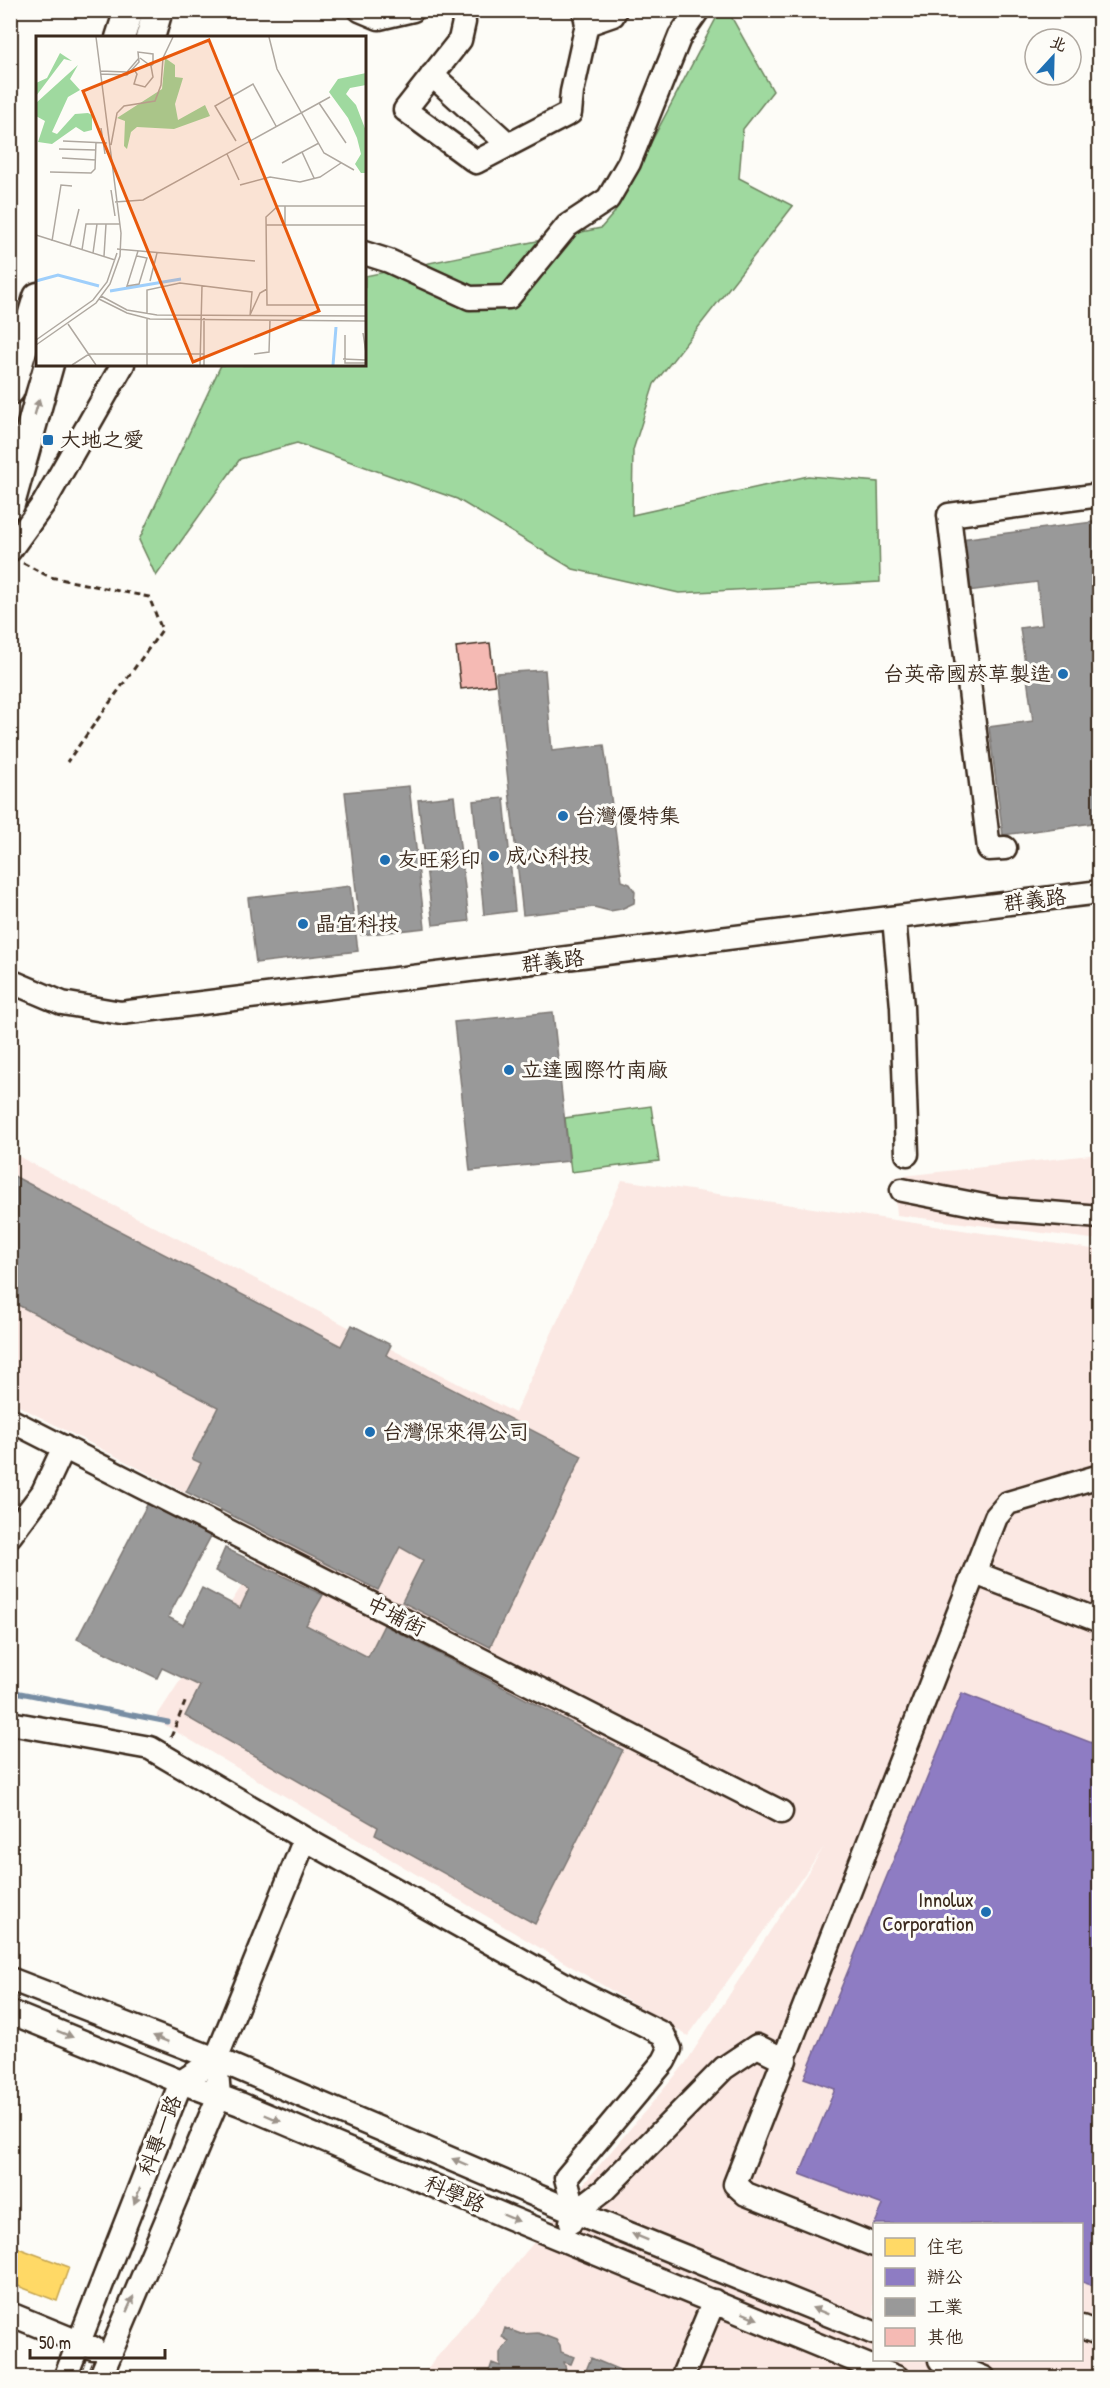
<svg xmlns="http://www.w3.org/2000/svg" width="1110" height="2388" font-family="'Patrick Hand','LXGW WenKai TC',sans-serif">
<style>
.built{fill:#fbe8e3;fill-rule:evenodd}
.green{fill:#9fd99f;stroke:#6d825e;stroke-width:1.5}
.homes{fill:#ffd966;stroke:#c4a450;stroke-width:1.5}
.offices{fill:#8e7cc3;stroke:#756392;stroke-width:1.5}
.industry{fill:#999;stroke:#7d7874;stroke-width:1.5}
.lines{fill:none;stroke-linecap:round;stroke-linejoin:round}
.stream{stroke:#778da3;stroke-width:5}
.building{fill:#f5bab4;stroke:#3b2a1e;stroke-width:1.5}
.minor-casing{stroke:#3b2a1e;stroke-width:27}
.major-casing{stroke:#3b2a1e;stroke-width:33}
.path{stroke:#3b2a1e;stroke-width:3;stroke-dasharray:6 4.5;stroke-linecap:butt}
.minor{stroke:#fdfcf7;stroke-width:22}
.major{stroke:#fdfcf7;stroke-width:28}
.oneway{fill:#9c938a}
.poi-dot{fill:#1f6fb2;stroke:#fdfcf7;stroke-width:2}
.labels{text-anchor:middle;stroke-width:6;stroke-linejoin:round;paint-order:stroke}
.poi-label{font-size:21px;fill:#3b2a1e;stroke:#fdfcf7;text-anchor:start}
.street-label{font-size:21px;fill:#3b2a1e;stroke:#fdfcf7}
.inset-river{fill:none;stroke:#9fcffb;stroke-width:3}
.inset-road{fill:none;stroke:#afa8a0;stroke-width:1.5}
.view{fill:#e8590c;fill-opacity:0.15;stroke:#e8590c;stroke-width:3}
.inset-edge{fill:none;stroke:#3b2a1e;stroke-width:3}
</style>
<rect width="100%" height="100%" fill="#fdfcf7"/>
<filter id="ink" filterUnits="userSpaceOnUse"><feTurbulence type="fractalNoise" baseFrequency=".0167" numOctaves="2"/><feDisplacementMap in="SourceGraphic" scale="12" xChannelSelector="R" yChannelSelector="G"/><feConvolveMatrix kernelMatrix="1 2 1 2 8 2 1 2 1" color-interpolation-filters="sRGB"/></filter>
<g filter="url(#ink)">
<path class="built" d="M10 1152 515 1413 622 1180 1099 1250V2377H420L685 2064 824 1847 688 2036 155 1719 273 1538 11 1402ZM874 2224H1082V2360H874Z
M1099 1154V1240L897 1215 894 1177Z"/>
<path class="green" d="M720 11H728L773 91 743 129 739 178 793 206 654 384 633 450 632 515 808 476 878 482 880 582 679 593 573 569 457 499 297 443 240 459 156 576 139 540 221 365 364 364 365 276 601 228 614 213Z
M651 1106 659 1161 571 1172 565 1118Z"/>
<path class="homes" d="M10 2068 18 2071 10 2091Z
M10 2245 69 2267 57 2301 10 2283Z"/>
<path class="offices" d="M962 1693 1100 1746V2288L1082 2282V2224H874V2229L873 2228 883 2205 800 2174 835 2089 804 2078Z"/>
<path class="industry" d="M1100 521V822L1003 835 989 727 1033 721 1020 628 1042 625 1037 582 968 591 961 539Z
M545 670 552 751 604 745 622 881 630 884 635 892 634 903 621 909 610 911 594 907 523 915 496 673Z
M409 786 425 928 361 935 345 792Z
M454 796 469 921 433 925 418 800Z
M504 798 515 911 484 915 473 801Z
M350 886 358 951 256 963 248 898Z
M553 1012 569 1161 470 1171 454 1022Z
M10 1174 341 1346 352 1325 391 1345 386 1355 582 1456 490 1647 402 1602 423 1560 400 1547 378 1590 186 1492 201 1463 192 1459 218 1407 10 1301Z
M148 1503 211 1536 168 1617 183 1625 202 1588 240 1608 249 1589 215 1571 225 1548 323 1595 306 1625 368 1657 384 1625 623 1750 535 1924 375 1835 378 1827 185 1716 200 1686 162 1668 157 1678 77 1639Z
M505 2328 521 2334 538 2333 556 2340 560 2345 561 2352 574 2357 571 2364 564 2362 566 2370 563 2378H501L489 2372 492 2363 500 2366V2353L509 2341 502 2337Z
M591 2358 639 2378H583Z"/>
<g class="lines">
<path class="stream" d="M10 1691 168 1722"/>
</g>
<path class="building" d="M490 643 495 685 461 689 456 647Z"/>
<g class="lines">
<g class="minor-casing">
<path id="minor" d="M360 10 379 18 413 10
M461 10 464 22 460 40 405 110 476 162 570 113 572 92 587 24
M584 10 587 24 613 15 615 10
M432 75 509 145
M364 253 389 261 470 298 509 297 567 226 608 199 629 163 680 36 698 10
M10 550 44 503 123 364
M1005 848 989 849 949 515 1100 495
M894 918 902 1007 907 1154
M10 981 62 1003 121 1013 1100 892
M902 1190 999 1209 1100 1217
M10 1420 781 1812
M10 1536 43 1492 64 1447
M975 1573 1100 1621
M10 1723 150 1748 305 1839 571 1988 663 2034 670 2049 664 2061 566 2178 575 2212
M10 1979 216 2059 575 2212 874 2333
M10 2012 181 2082 240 2104 510 2218 898 2378
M571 2222 575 2212 604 2190 724 2068 757 2046 785 2060
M874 2245 746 2194 735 2184 996 1517 1008 1503 1100 1476
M10 2314 93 2348
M1082 2327 1100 2334
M940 2360 984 2378
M65 2378 181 2082 216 2059
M100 2378 219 2096 216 2059 305 1839
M682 2378 714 2301"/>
</g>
<g class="major-casing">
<path id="major" d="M120 38 129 10
M150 38 158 10
M10 390 38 297
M10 504 49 364"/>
</g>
<path class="path" d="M23 563 50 577 149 597 162 630 67 762
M171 1737 186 1700"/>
<use href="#minor" class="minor"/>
<use href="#major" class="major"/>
</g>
<defs><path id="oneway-solid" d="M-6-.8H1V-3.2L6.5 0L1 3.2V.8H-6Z" transform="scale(1.5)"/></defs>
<g class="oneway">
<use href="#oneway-solid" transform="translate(37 407) rotate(-74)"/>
<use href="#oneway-solid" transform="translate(65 2034) rotate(22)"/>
<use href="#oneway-solid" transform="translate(161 2039) rotate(-158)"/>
<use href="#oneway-solid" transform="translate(273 2118) rotate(23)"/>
<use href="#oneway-solid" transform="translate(460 2162) rotate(-157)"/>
<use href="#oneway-solid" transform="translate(137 2196) rotate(111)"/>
<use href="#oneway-solid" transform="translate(511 2218) rotate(23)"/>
<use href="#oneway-solid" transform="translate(640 2237) rotate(-158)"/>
<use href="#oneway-solid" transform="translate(130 2304) rotate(-66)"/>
<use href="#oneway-solid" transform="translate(820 2311) rotate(-158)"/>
<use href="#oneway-solid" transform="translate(750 2316) rotate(23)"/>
</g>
</g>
<g class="poi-dot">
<rect x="42" y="434" width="12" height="12" rx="3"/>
<circle cx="1063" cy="674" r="6"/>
<circle cx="563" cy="816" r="6"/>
<circle cx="494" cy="856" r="6"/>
<circle cx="385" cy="860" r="6"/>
<circle cx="303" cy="924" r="6"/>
<circle cx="509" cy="1070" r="6"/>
<circle cx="370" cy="1432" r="6"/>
<circle cx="986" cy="1912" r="6"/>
</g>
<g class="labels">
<g class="poi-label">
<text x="60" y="447">大地之愛</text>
<text x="1051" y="681" text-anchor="end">台英帝國菸草製造</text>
<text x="575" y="823">台灣優特集</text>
<text x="506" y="863">成心科技</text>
<text x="397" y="867">友旺彩印</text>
<text x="315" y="931">晶宜科技</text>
<text x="521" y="1077">立達國際竹南廠</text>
<text x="382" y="1439">台灣保來得公司</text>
<text x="974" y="1907" text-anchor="end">Innolux<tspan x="974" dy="24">Corporation</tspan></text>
</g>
<g class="street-label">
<text transform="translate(1035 900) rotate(-7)" y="7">群義路</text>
<text transform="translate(553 961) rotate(-7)" y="7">群義路</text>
<text transform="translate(396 1616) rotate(27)" y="7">中埔街</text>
<text transform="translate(160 2135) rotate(-69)" y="7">科專一路</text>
<text transform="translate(455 2194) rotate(23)" y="7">科學路</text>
</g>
</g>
<g transform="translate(36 36)">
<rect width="330" height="330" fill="#fdfcf7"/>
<path d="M24 17 36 25 28 23 0 60V47L11 42ZM129 22 139 29V41L147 42 139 68 142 84 169 69 174 80 138 93 101 91 95 96 91 113 88 110 89 85 81 82 126 53ZM42 29 34 43 44 54 32 61 16 96 21 98 39 78 52 77 56 79V94L48 96 40 91 16 108 2 106 9 85 0 80V67ZM330 37V49L314 52 310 58 320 69 330 95V137H325L319 128 325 118 321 102 312 82 293 56 302 43Z" fill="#9fd99f"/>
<path class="inset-river" d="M0 245 22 239 63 250M74 255 145 243M297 329 300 291"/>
<path class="inset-road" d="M233 1 241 33 288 117 318 134M97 32 101 38 98 48 109 51 117 41 115 30M64 35 91 36 103 22M65 38 91 39 103 26 102 16 117 18V28L115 30 104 22M283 67 310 107M65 92 69 118M27 105 71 107M200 105 179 70 217 48 240 90M75 109 81 77 88 70 119 65 125 49 127 22 137 1M23 113 60 114M191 118 203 144M26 122 60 124M246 127 266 116M14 136 55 137 59 133 60 106M278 142 266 116 283 107M204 149 234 141 264 146 284 141 305 127M75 154 79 180M79 166 107 164 294 61M249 170V189M330 170H242L230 181 231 269H330M230 189H330M0 199 79 224M16 205 25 149 36 150M34 210 43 173M81 213 219 225M46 214 50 188H84M57 217 61 188M68 220 70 188M101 220 111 222 103 248 91 250 102 215M114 245 121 217M65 260 91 274 121 279 330 280M63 263 91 277 114 283 330 285M111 278V254L144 247 216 256 214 280M214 279 224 257 231 253M32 288 60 329M327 297 330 317M309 299V327H330M0 304 57 264 71 246 81 217M0 309 60 267 74 248 84 220 85 197 60 1M218 318 233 316 234 284M307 323 330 324M36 329 53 318H168M111 329V282M164 329 166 250M168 329V282"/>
<path class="view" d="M173 4 283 275 157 326 47 55Z"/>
<rect width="330" height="330" class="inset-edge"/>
</g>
<rect width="1110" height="2388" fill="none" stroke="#fdfcf7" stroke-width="36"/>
<rect x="18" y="18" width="1074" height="2352" fill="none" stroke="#3b2a1e" stroke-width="2" filter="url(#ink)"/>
<rect x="873" y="2223" width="210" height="138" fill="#fdfcf7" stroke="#afa8a0" stroke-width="1.5"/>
<rect x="885" y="2238" width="30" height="18" fill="#ffd966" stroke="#afa8a0" stroke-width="1.5"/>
<text x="927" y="2253" font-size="18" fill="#3b2a1e">住宅</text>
<rect x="885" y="2268" width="30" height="18" fill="#8e7cc3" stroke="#afa8a0" stroke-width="1.5"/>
<text x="927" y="2283" font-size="18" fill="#3b2a1e">辦公</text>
<rect x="885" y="2298" width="30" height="18" fill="#999999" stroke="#afa8a0" stroke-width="1.5"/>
<text x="927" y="2313" font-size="18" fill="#3b2a1e">工業</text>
<rect x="885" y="2328" width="30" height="18" fill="#f5bab4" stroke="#afa8a0" stroke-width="1.5"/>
<text x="927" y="2343" font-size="18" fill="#3b2a1e">其他</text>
<g transform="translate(1053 57) rotate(22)"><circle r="28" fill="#fdfcf7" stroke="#afa8a0" stroke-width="1.5"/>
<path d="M0-4.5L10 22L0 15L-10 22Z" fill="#1f6fb2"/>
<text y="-9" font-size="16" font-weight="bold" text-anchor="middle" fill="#3b2a1e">北</text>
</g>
<path d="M30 2349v9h135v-9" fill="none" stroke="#3b2a1e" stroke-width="3"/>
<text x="39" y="2349" font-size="18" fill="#3b2a1e" stroke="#fdfcf7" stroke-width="4.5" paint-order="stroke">50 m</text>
</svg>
